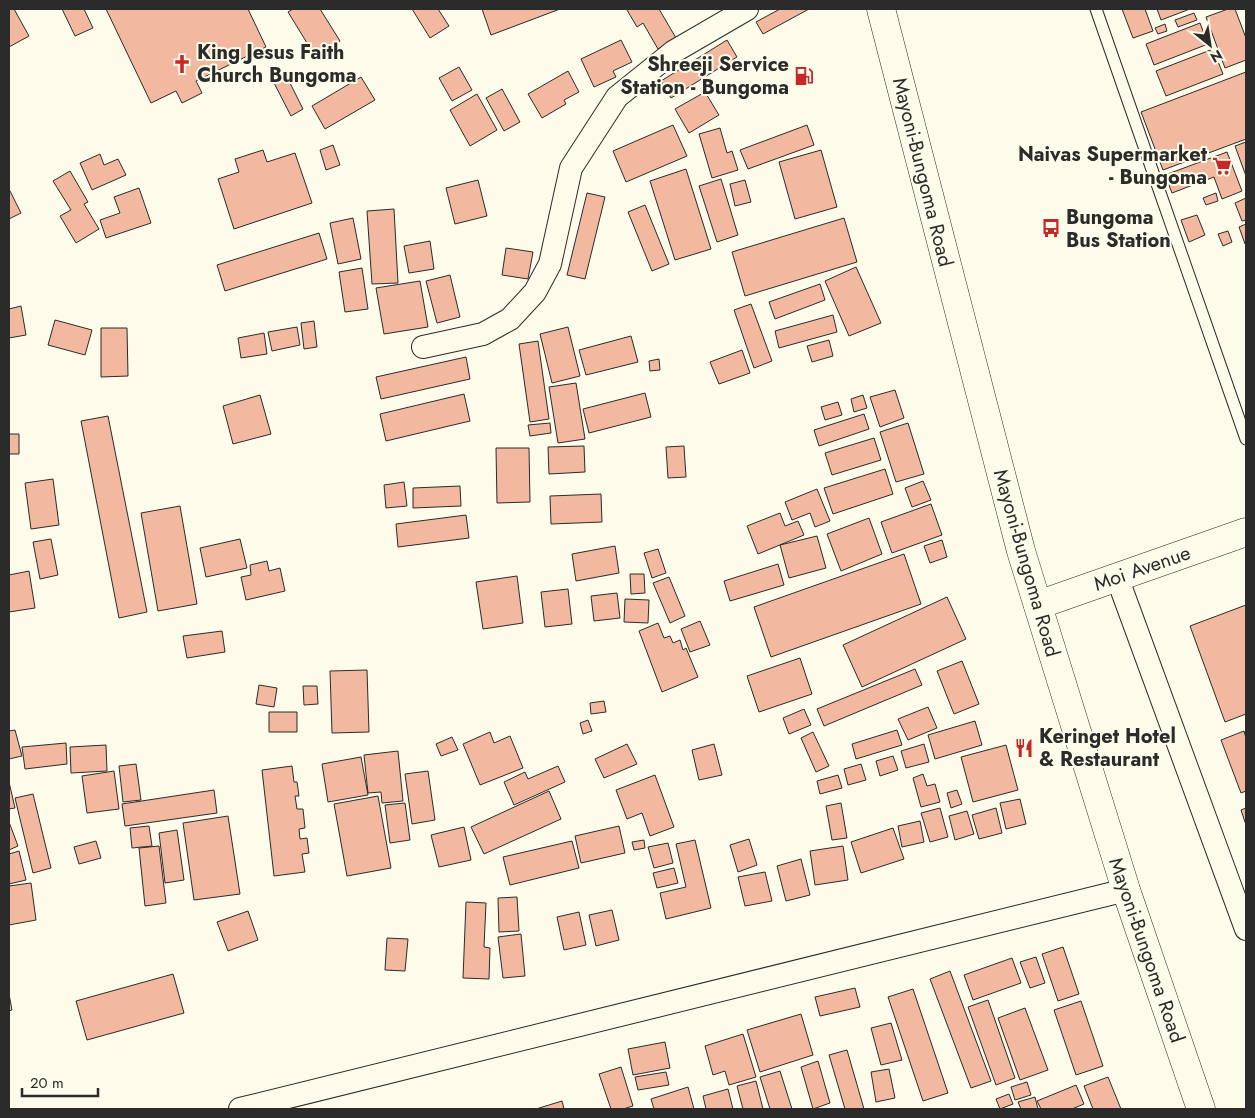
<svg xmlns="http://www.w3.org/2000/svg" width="1255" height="1118" font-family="Jost,sans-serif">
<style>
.building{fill:#f2b8a0;stroke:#2b2b2b}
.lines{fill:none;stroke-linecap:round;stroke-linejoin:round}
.lane-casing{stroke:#2b2b2b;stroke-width:13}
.street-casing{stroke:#2b2b2b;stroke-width:24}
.secondary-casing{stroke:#2b2b2b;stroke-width:29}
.primary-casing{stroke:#2b2b2b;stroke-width:29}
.lane{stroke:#fdfbea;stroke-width:11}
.street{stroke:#fdfbea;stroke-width:22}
.secondary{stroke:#fdfbea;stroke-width:28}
.primary{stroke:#fdfbea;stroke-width:28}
.labels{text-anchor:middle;stroke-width:4;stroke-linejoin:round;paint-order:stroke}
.poi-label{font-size:20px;font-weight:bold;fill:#2b2b2b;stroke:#fdfbea;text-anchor:start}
.street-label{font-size:20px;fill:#2b2b2b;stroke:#fdfbea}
</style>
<rect width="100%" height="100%" fill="#fdfbea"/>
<path class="building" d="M9 9H14L29 36 9 47Z
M62 9H84L93 28 75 36Z
M106 9H248L266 47 196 81 202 93 182 103 176 91 151 103Z
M293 9H320L340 41 315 56 288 12Z
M412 9H438L449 26 430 38Z
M482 9H560L491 35Z
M628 9H659L676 38 658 49 643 23 637 27 627 10Z
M780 9H809L763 34 756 22Z
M1122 9H1145L1153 31 1133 38Z
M1157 9H1190L1161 20Z
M1228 9H1235L1246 38V60L1225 68 1206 17Z
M1194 13 1197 20 1178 27 1175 20Z
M1200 23 1208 44 1154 65 1146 44Z
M1165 24 1167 31 1158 34 1155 28Z
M621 40 632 62 613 71 616 77 594 87 581 59Z
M727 40 737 57 671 98 661 81Z
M1213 49 1223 74 1166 96 1156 71Z
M459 67 472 90 452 101 439 78Z
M568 71 579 92 564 100 566 104 542 118 528 94Z
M1246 72V139L1163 170 1141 112Z
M286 75 303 109 291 116 273 81Z
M361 77 375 100 325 129 312 106Z
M502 89 520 122 504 131 486 98Z
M705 92 719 115 689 133 675 109Z
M477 94 497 130 470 146 450 110Z
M673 125 687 156 626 182 613 151Z
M807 125 814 145 748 169 740 150Z
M720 128 727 153 732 151 738 170 712 178 699 134Z
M1246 142V176L1235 146Z
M333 145 340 165 326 170 320 150Z
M263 150 267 162 295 153 312 203 234 229 218 179 239 172 235 159Z
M821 150 837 207 795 219 779 162Z
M1227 152 1242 191 1222 199 1214 177 1172 193 1165 175Z
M100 154 104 165 118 159 126 175 92 190 80 163Z
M686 169 711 249 675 260 650 181Z
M70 171 88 202 84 204 99 229 76 243 60 216 71 210 53 181Z
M721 179 738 235 717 242 699 186Z
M478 180 487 216 455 224 446 188Z
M745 180 751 202 735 206 730 184Z
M139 188 151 223 106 238 100 220 120 213 114 197Z
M9 189 21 213 9 219Z
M587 193 605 197 585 279 567 275Z
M1216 193 1218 201 1206 205 1203 198Z
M1246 198V220L1242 221 1235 203Z
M645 205 669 264 652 271 628 212Z
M394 209 398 283 372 284 367 211Z
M1197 215 1205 235 1189 242 1181 220Z
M353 218 361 259 338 264 330 223Z
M844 218 857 262 745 296 732 252Z
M1246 224V243L1245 244 1239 227Z
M1228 231 1232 242 1223 246 1218 234Z
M319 233 327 259 225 291 217 265Z
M430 241 434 269 409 273 404 246Z
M506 248 533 252 528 279 502 275Z
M856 267 881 323 849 336 825 281Z
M362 268 368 309 345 312 339 272Z
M450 275 460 317 437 323 426 281Z
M420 281 428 327 384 334 376 288Z
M820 284 825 300 775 319 769 302Z
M751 304 772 361 754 368 734 310Z
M21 306 26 335 9 338V309Z
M833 315 837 332 779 348 775 331Z
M55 320 92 330 85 355 48 345Z
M314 321 317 347 304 349 301 323Z
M297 327 300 345 272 351 268 332Z
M568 327 580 376 552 383 540 334Z
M101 328H127L128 376 101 377Z
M264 333 267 354 241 358 238 338Z
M631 336 638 362 586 375 579 350Z
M829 340 833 356 812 362 807 346Z
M538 341 549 419 530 422 519 344Z
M742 350 750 373 719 384 710 362Z
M466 357 470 379 381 399 376 377Z
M659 359 660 370 650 371 649 361Z
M576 383 585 439 558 443 549 387Z
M895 390 904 418 880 427 870 397Z
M645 393 651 417 589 433 583 409Z
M464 394 470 421 386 441 380 414Z
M260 395 271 434 233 444 223 406Z
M863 395 867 408 854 412 851 399Z
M838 402 842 415 825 420 821 407Z
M864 414 869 429 819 446 814 430Z
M108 416 147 612 119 618 81 421Z
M550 423 551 433 530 436 528 425Z
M908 423 924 474 896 482 880 432Z
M9 434H19V454H9Z
M874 438 881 460 832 475 825 453Z
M584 446 585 472 549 474 548 447Z
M684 446 686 477 668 478 666 447Z
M496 448H529L530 502 497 503Z
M885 469 893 494 833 514 824 488Z
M53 479 59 525 31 529 25 483Z
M923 481 931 500 912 507 905 488Z
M404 482 407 506 386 508 384 485Z
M460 486 461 506 413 508V488Z
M817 489 830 521 815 527 810 513 792 520 785 502Z
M601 494 602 522 551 524 550 496Z
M931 504 942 535 892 553 881 522Z
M180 506 197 604 158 611 141 513Z
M780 513 785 526 798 521 804 535 758 554 747 526Z
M466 515 469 538 398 547 396 524Z
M869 518 882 554 841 571 827 534Z
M817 536 826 568 789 578 780 545Z
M51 539 58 575 40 579 33 542Z
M240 539 247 568 206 577 200 548Z
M942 540 947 557 930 563 924 546Z
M615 546 619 573 576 581 572 554Z
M658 549 666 573 652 578 644 553Z
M904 554 921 604 771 657 754 607Z
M267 561 269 571 280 568 285 591 246 600 241 577 251 575 250 565Z
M778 564 784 585 730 601 724 581Z
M29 571 35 608 9 612V575Z
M630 574H644L645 593 631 594Z
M517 576 523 623 483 629 476 582Z
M669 577 685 616 670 623 653 583Z
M568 589 572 624 545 627 541 592Z
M617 593 620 618 594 621 591 596Z
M947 597 966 639 862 687 843 645Z
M625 599 649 600 648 623 624 622Z
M1246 605V714L1225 722 1190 626Z
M700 621 710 645 690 652 681 629Z
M658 623 664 638 670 636 673 643 680 640 683 650 686 648 698 677 662 692 639 631Z
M222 631 225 652 187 658 183 636Z
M800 658 812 694 759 712 747 676Z
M962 661 979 704 954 714 937 671Z
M915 669 922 685 824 726 817 709Z
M367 670 369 732 332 733 330 671Z
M259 685 277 688 274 707 256 704Z
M303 686H317L318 704 304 705Z
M604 701 606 712 591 714 590 703Z
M928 707 937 728 908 740 898 719Z
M804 709 811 725 789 734 783 718Z
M269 712H297V732H269Z
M588 720 592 731 583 734 580 723Z
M975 721 982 745 935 759 928 735Z
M15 730 22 756 9 759V731Z
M897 730 902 745 856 759 852 744Z
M1244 731 1246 738V791L1241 793 1221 740Z
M490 732 494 743 510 736 523 768 480 785 463 744Z
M813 732 829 766 816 772 801 738Z
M452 737 458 750 441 756 436 744Z
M66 743 67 764 25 769 22 747Z
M627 744 637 764 604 778 595 759Z
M714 744 722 775 699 780 692 750Z
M924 744 929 762 906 768 901 751Z
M106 745 107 771 71 773 70 747Z
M1006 745 1018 790 973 802 961 757Z
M398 751 403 801 382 803 381 792 368 793 364 755Z
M893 756 898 770 880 776 876 761Z
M361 757 368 795 328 802 322 764Z
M136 764 141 800 123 802 119 766Z
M861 764 866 780 848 785 844 769Z
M292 766 294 782H297L299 796H295L297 809H303L305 828 299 829 300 839 307 838 309 853 302 854 305 872 274 876 262 770Z
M558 766 565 782 514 805 504 782 525 772 528 779Z
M114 771 119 809 87 813 82 776Z
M428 771 435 820 412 824 405 774Z
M923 774 927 786 935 784 940 802 921 807 913 778Z
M655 775 674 827 650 836 642 813 627 819 616 790Z
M838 775 842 788 820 794 817 781Z
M9 782 15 808 9 809Z
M214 790 217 813 125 826 122 804Z
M957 790 962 804 951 808 947 793Z
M549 791 561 819 484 854 471 827Z
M33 794 51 868 33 873 15 798Z
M378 796 391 868 347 876 334 804Z
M1020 799 1026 824 1006 829 1000 803Z
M405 803 410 840 390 843 385 805Z
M841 803 847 838 832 840 826 806Z
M940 808 948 837 930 842 921 813Z
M996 808 1002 833 979 839 972 815Z
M1246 808V825L1241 810Z
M967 811 974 834 955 840 949 816Z
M228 816 240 894 194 900 183 823Z
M920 821 924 842 902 847 898 826Z
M9 822 18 846 9 850Z
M149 826 152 846 132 848 130 828Z
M619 826 625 853 581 863 575 836Z
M464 827 471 860 439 867 431 835Z
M893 828 904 859 861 873 851 842Z
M177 830 184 880 165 883 159 833Z
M749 839 757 865 738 872 730 845Z
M644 840 645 848 634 850 632 842Z
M695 840 711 908 666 919 660 893 686 887 676 844Z
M96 841 101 858 79 864 74 847Z
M572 841 579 868 510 885 503 857Z
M668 843 673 863 654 868 648 847Z
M159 846 166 903 145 906 139 848Z
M843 846 848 880 815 885 810 851Z
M19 851 26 880 9 884V854Z
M801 859 810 895 786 901 777 866Z
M674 868 678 883 657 888 653 873Z
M765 872 772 901 745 906 738 877Z
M31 883 36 920 9 925V886Z
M517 897 519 931 499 932 498 898Z
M466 902 486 903 484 947 490 948 489 979 463 978Z
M612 910 619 940 596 946 589 915Z
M248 911 258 940 228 951 217 922Z
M579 912 586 945 564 950 557 917Z
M521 934 525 976 503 978 498 937Z
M387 938 408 939 405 971 385 970Z
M1063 947 1079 994 1058 1001 1042 954Z
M1036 957 1045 983 1030 988 1020 962Z
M1012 958 1021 983 973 1000 964 975Z
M950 971 991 1081 971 1088 930 979Z
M173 974 184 1013 87 1040 76 1001Z
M855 988 860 1007 820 1016 815 997Z
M913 989 948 1093 923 1101 888 997Z
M9 994 12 1010 9 1011Z
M988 1000 1015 1078 996 1085 968 1007Z
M1081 1001 1103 1066 1076 1075 1054 1010Z
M1025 1008 1048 1070 1020 1080 998 1018Z
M801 1014 813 1055 760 1072 747 1030Z
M891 1023 902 1060 881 1065 871 1028Z
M743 1034 756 1077 729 1085 725 1071 713 1075 705 1046Z
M665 1042 670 1068 633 1075 628 1049Z
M847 1050 864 1109H845L829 1055Z
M818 1061 830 1103 813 1109 801 1067Z
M621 1067 633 1106 623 1109H611L599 1074Z
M889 1069 895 1098 876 1102 871 1072Z
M780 1071 792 1109H770L760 1077Z
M666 1072 669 1085 638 1090 635 1077Z
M1108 1077 1121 1109H1093L1084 1086Z
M756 1081 763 1109H743L737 1086Z
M1027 1082 1031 1095 1015 1100 1011 1087Z
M1076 1085 1084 1104 1072 1109H1041L1037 1101Z
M688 1087 694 1109H654L651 1099Z
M728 1089 733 1109H706L703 1096Z
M1009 1094 1013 1104 1000 1109 996 1099Z
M1035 1097 1038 1109H1021L1018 1102Z
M562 1101 564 1109H536Z"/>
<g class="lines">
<g class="lane-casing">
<path id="lane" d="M1096 9 1246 439"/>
</g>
<g class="street-casing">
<path id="street" d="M423 347 483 334 510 319 535 292 550 264 571 168 617 97 673 52 747 9
M1117 577 1246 929
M240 1109 1126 890"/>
</g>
<g class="secondary-casing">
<path id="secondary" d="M1038 605 1246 532"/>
</g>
<g class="primary-casing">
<path id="primary" d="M881 9 1021 551 1126 890 1201 1109"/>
</g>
<use href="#lane" class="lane"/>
<use href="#street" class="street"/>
<use href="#secondary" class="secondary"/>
<use href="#primary" class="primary"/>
</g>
<defs>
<g id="church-bare" transform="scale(1.5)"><path d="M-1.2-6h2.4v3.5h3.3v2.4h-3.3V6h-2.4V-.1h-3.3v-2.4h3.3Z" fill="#c62828" stroke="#fdfbea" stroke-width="2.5" paint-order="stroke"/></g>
<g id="fuel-bare" transform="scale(1.5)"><path d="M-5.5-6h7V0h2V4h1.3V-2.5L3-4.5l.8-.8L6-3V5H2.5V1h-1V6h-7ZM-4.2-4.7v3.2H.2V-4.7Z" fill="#c62828" stroke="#fdfbea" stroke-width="2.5" paint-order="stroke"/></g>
<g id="supermarket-bare" transform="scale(1.5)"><path d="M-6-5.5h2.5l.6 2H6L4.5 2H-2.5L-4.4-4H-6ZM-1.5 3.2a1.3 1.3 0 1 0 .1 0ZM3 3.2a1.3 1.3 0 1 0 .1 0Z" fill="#c62828" stroke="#fdfbea" stroke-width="2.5" paint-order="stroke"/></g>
<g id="bus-bare" transform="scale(1.5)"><path d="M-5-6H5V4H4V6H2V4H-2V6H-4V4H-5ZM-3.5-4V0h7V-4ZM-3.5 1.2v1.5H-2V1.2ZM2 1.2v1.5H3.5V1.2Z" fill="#c62828" stroke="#fdfbea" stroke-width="2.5" paint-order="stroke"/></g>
<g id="restaurant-bare" transform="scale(1.5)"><path d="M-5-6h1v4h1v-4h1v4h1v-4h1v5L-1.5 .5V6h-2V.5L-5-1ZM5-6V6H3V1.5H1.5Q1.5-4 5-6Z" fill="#c62828" stroke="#fdfbea" stroke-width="2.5" paint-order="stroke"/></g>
</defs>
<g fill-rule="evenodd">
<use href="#church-bare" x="182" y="64"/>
<use href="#fuel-bare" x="804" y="76"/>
<use href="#supermarket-bare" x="1222" y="166"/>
<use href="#bus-bare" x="1051" y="228"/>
<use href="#restaurant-bare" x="1024" y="748"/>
</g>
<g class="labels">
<g class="poi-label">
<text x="197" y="59">King Jesus Faith<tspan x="197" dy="23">Church Bungoma</tspan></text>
<text x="789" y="71" text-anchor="end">Shreeji Service<tspan x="789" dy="23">Station - Bungoma</tspan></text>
<text x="1207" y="161" text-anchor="end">Naivas Supermarket<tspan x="1207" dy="23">- Bungoma</tspan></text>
<text x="1066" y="224">Bungoma<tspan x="1066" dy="23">Bus Station</tspan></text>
<text x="1039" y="743">Keringet Hotel<tspan x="1039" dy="23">&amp; Restaurant</tspan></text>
</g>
<g class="street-label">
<text transform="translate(923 172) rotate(76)" y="7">Mayoni-Bungoma Road</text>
<text transform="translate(1027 563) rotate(74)" y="7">Mayoni-Bungoma Road</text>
<text transform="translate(1142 568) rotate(-19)" y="7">Moi Avenue</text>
<text transform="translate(1147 950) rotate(71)" y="7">Mayoni-Bungoma Road</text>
</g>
</g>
<rect width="1255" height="1118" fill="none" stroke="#2b2b2b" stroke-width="20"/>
<g transform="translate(1210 45) rotate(150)" stroke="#fdfbea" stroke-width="4" paint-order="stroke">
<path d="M0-4L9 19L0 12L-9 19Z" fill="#2b2b2b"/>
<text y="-8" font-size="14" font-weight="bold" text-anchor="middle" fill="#2b2b2b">N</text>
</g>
<path d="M22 1088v8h76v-8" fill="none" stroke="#2b2b2b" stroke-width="2.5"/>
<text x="30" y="1088" font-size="15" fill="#2b2b2b" stroke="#fdfbea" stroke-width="4" paint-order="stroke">20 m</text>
</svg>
